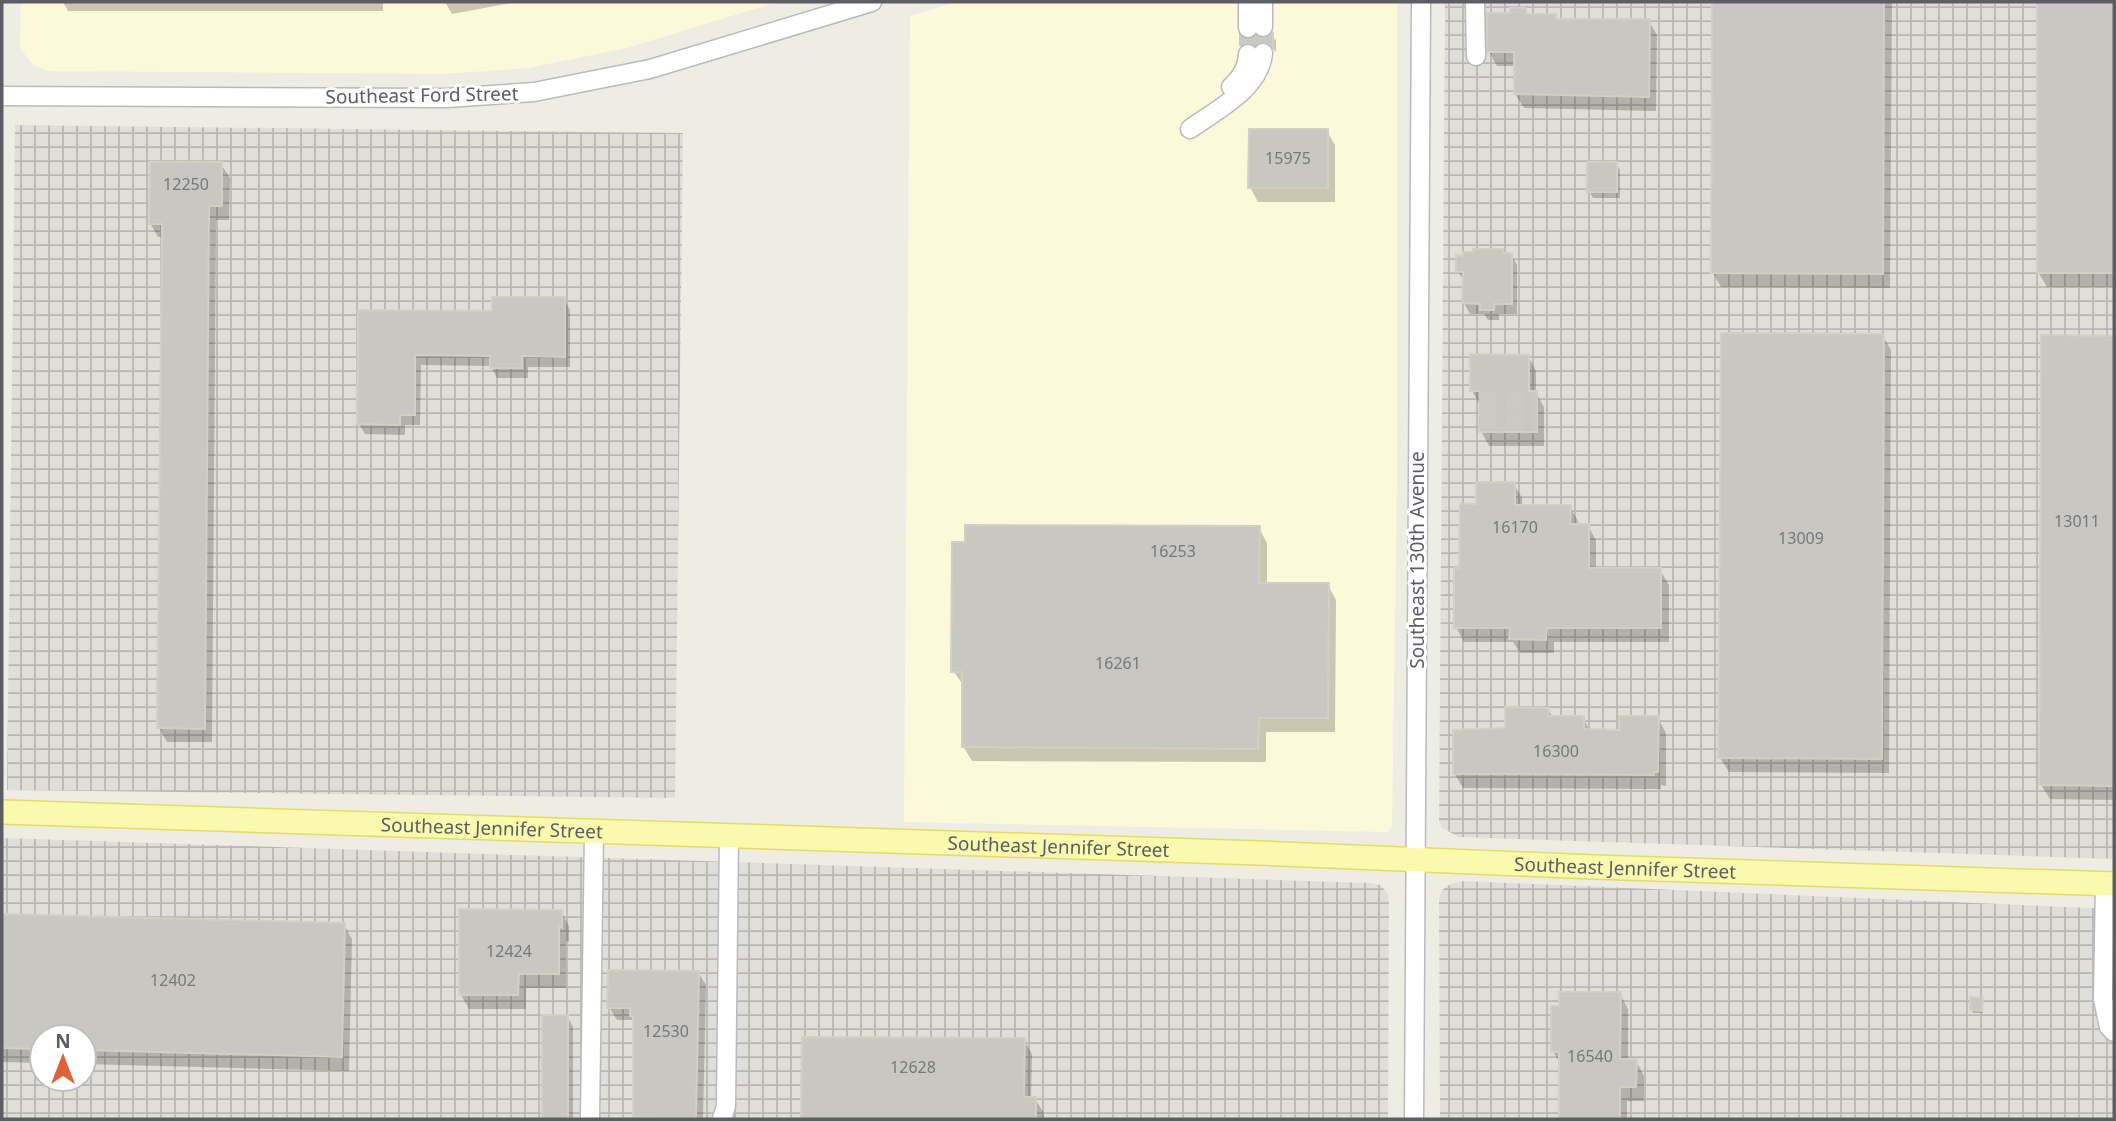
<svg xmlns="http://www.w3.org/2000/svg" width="2116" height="1121" font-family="'Noto Sans',sans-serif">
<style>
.commercial{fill:#fcf9db}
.industrial{fill:url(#industrial-grid);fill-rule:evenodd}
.shadow{fill:#0003}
.building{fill:#c9c7c1;stroke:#d2d0c3;stroke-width:2}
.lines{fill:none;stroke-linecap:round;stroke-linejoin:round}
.minor-tunnel{stroke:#cac9c4;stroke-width:18;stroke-dasharray:18 9;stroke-linecap:butt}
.minor-casing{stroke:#b9babf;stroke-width:21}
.major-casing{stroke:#e8d962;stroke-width:26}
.minor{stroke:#fff;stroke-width:18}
.major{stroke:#f9faad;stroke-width:23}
.labels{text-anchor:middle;stroke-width:6;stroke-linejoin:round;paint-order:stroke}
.number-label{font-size:16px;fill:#77787b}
.street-label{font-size:19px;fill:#5c5e64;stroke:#fff}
</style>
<defs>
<pattern id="industrial-grid" width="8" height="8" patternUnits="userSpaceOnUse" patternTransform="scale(1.75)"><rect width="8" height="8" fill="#dfded8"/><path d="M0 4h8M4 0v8" fill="none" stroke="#b8b7b3"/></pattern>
</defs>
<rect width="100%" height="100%" fill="#eeede4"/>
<path class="commercial" d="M21 2H777L627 48 528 68 442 74 49 71 33 65 20 48Z
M956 2H1397V481L1392 826 1388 832 904 822 910 16Z"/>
<path class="industrial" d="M1445 2H2114V859L1459 837 1442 828 1439 821Z
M15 125 683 133 675 798 7 790Z
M2 838 1370 883 1380 885 1386 891 1389 898 1388 1119H2ZM42 1037H84V1079H42Z
M1464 881 2114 909V1119H1440L1439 899 1442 890 1451 884Z"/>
<path class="shadow" d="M63 2H383V11H68Z
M445 2H516L452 14Z
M1714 2H1892L1890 288 1721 287 1713 273Z
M2039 2H2114V287H2047L2038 272Z
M1525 9 1528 16H1555L1558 20 1649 21 1657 35 1656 111 1524 108 1515 94 1516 66H1497L1489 52 1512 15Z
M1272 35 1276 41V52L1268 44H1264L1267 49 1259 51 1250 50 1246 43 1264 40Z
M1327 131 1335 145V202H1258L1250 187Z
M221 164 230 178 229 220H216L212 742H167L159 728 163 237H158L150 223Z
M1616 164 1620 170V198H1593L1589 191Z
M1503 254H1511L1517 265V314H1499V320H1488L1484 314H1470L1464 303V282L1458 271Z
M564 299 570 310V367H528V378H497L491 366 421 365 420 425H405V435L365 434 359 424V312L494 313Z
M1883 336 1891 350 1889 773 1729 772 1720 758Z
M2043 337H2114V800L2050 799 2041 785Z
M1528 356 1536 371V393L1544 407V446H1489L1481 431 1480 405 1472 391Z
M1514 484 1522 498V506L1570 507 1578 521V526H1588L1596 540V570H1660L1669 585V642H1554V653H1520L1513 642H1464L1456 627 1461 570 1477 506Z
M1259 528 1267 543V585H1328L1336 600 1335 732H1266V762L972 761 963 746 964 686 953 671Z
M1548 709 1553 718H1583L1590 731H1620L1658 718 1666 733V786L1661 785V789L1463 788 1454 773 1507 729Z
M561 911 569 926V942L566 941V988H526V1009H469L461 995Z
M2 915 344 925 352 939 349 1071 84 1064V1037H42V1063L2 1062Z
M698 972 706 985 703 1119H636L635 1020H617L609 1007Z
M1620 994 1628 1009V1061H1636L1644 1076V1101H1627V1119H1560L1561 1065 1553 1052Z
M1982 999 1983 1013H1973L1972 1010Z
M544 1016H567L573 1027V1119H543Z
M803 1039 1024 1040 1032 1054 1031 1099H1035L1044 1113V1119H803Z"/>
<path class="building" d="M1712 2H1884L1883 274 1711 273Z
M2037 2H2114V273H2037Z
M1510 8H1526V14H1556V19H1650L1649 97 1514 94V52H1487V13H1510Z
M1273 33V48L1265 42 1255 45 1244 43V38L1249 39 1256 36 1264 38Z
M1249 129H1328V188H1248Z
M150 162H222V206H209L205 729 157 728 162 224H149Z
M1587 162H1617V192H1587Z
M1473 249H1503V253H1512V304H1494V310H1480V304L1462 303 1463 272H1456V255L1463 256V252H1473Z
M492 297H565V357L522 356V368H490V356L415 355V415H400V425L357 424 358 310 492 311Z
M1721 333 1884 334 1882 759 1718 758Z
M2041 335 2114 336V786L2039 785Z
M1470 354 1529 355V391H1537V432H1479L1480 391H1470Z
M1476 482H1515V505H1571L1570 524H1589V568H1661V628H1547L1546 640 1509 639 1510 628H1454V568H1459L1460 504H1476Z
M965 525 1260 526 1259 583H1329L1328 718H1259L1258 749 962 747V672H951L952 542H965Z
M1505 707 1549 708 1548 716H1584V729L1619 730V716H1659L1658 772H1654V775L1453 774V730L1505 728Z
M459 909 562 910V928L559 927V974H519L518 995H459Z
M2 914 345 923 342 1057 84 1050V1037H42V1049L2 1048Z
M608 970 699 971 696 1118 633 1117V1016H630V1008H607Z
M1559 992H1621L1620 1059H1637L1636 1087H1620V1119H1559V1052H1551V1006H1559Z
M1970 997 1983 998 1982 1011 1970 1010Z
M542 1015H568V1119H542Z
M802 1037 1025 1038 1024 1097H1036V1119H801Z"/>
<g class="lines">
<path class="minor-tunnel" d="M1248 28V54
M1479 401 1537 402
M1479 419 1537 421"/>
<g class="minor-casing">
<path id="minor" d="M1248 2V28
M1263 2V27
M1475 2 1476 56
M1231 87C1241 77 1247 69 1248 54
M2 96 447 98 534 92 650 69 872 2
M1190 129C1216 110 1260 89 1263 53
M2105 884 2103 999 2109 1027 2114 1032
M590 1119 594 831
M722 1119 726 1106 729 835
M1414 1119 1421 2"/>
</g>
<g class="major-casing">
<g id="major">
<path id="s1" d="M2 812 1259 853 1594 867 2114 884"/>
</g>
</g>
<use href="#minor" class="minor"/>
<use href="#major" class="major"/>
</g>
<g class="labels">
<g class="number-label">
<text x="1288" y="164">15975</text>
<text x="186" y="190">12250</text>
<text x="2077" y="527">13011</text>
<text x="1515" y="533">16170</text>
<text x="1801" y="544">13009</text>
<text x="1173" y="557">16253</text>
<text x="1118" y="669">16261</text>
<text x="1556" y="757">16300</text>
<text x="509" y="957">12424</text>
<text x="173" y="986">12402</text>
<text x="666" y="1037">12530</text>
<text x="1590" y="1062">16540</text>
<text x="913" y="1073">12628</text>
</g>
<g class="street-label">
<text transform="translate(422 95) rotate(-1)" y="7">Southeast Ford Street</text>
<text transform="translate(1417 560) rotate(-90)" y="7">Southeast 130th Avenue</text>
<text dy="7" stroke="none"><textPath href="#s1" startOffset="490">Southeast Jennifer Street</textPath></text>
<text dy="7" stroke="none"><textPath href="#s1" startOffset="1057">Southeast Jennifer Street</textPath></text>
<text dy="7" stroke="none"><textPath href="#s1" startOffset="1624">Southeast Jennifer Street</textPath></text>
</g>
</g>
<rect width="2116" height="1121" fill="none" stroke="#5c5e64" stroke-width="7"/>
<g transform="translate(63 1058)"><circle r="33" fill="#ffffff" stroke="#bebfc1" stroke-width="2"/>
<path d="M0-5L12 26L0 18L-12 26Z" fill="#de6239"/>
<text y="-10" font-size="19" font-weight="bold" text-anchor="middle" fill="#5c5e64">N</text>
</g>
</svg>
